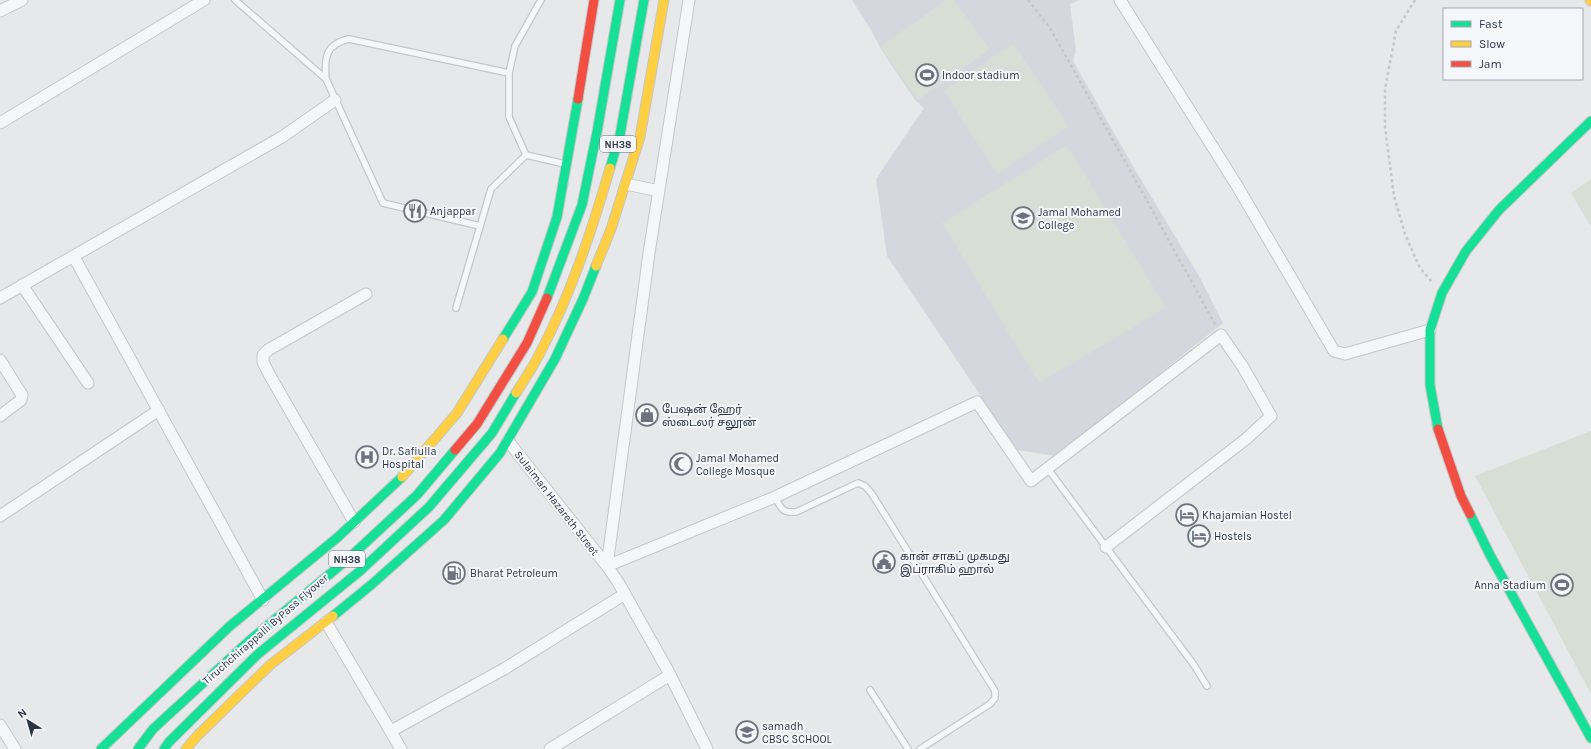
<svg xmlns="http://www.w3.org/2000/svg" width="1591" height="749" font-family="Karla,'Noto Sans Tamil',sans-serif">
<style>
.built{fill:#d4d7dd}
.green{fill:#d6ded6}
.lines{fill:none;stroke-linecap:round;stroke-linejoin:round}
.lane-casing{stroke:#c4c6c8;stroke-width:8}
.street-casing{stroke:#c4c6c8;stroke-width:13}
.fast-casing{stroke:#c4c6c8;stroke-width:11}
.slow-casing{stroke:#c4c6c8;stroke-width:11}
.jam-casing{stroke:#c4c6c8;stroke-width:11}
.path{stroke:#c5c6ca;stroke-width:2.5;stroke-dasharray:3 3;stroke-linecap:butt}
.lane{stroke:#f5f6f7;stroke-width:5.5}
.street{stroke:#f5f6f7;stroke-width:11}
.fast{stroke:#16e098;stroke-width:9}
.slow{stroke:#ffcf43;stroke-width:9}
.jam{stroke:#f24e42;stroke-width:9}
.labels{text-anchor:middle;stroke-width:4;stroke-linejoin:round;paint-order:stroke}
.shield{fill:#f4f6f9;stroke:#676e7b;stroke-width:1}
.shield-label{font-size:10px;font-weight:bold;fill:#2b3445}
.poi-label{font-size:11px;fill:#2b3445;stroke:#f4f6f9;text-anchor:start}
.street-label{font-size:11px;fill:#2b3445;stroke:#f4f6f9}
</style>
<rect width="100%" height="100%" fill="#e6e8ea"/>
<path class="built" d="M852 0H1080L1070 4 1076 51 1073 61 1134 168 1199 276 1223 323 1056 456 1017 450 887 256 876 179 924 108 915 100 882 51 871 30Z"/>
<path class="green" d="M946 0H954L990 49 918 100 880 47Z
M1013 43 1069 126 997 174 944 91Z
M1067 145 1166 308 1039 383 942 223Z
M1591 179V227L1571 193Z
M1591 431V694L1475 476Z"/>
<g class="lines">
<g class="lane-casing">
<path id="lane" d="M235 0 326 79
M526 155 509 117V73L515 46 541 0
M480 226 383 203 326 79C324 57 326 44 349 39L509 73
M456 308 491 189 526 155 565 164
M1048 469 1194 665 1207 686
M775 497C781 508 782 513 796 512L858 483 865 486 872 494 995 691V698L990 704 920 749
M870 690 908 749"/>
</g>
<g class="street-casing">
<path id="street" d="M1120 0 1236 184 1334 351 1345 354 1430 330
M0 11 22 0
M0 123 204 0
M626 184 659 191
M74 257 263 600
M22 285 88 383
M0 298 282 137 335 100
M0 360 22 395 21 400 0 416
M508 441 607 566 618 582 667 669 707 749
M0 516 159 410
M354 522 269 374 263 362V355L268 350 366 294
M607 566 775 497 977 402 1031 481 1221 335 1243 367 1271 416 1246 439 1106 547
M607 566 649 253 689 0
M326 622 401 749
M0 725 15 749
M391 731 504 669 625 594
M550 749 670 675"/>
</g>
<g class="fast-casing">
<path id="fast" d="M610 168 620 135 644 0
M547 298 582 205 597 132 620 0
M503 339 532 292 557 217 578 99
M1438 429 1430 385V330L1442 293 1466 251 1499 210 1591 121
M1470 514 1490 555 1591 738
M333 616 371 585 444 520 500 453 555 359 583 299 596 266
M101 749 230 626 338 537 402 477
M138 749 153 729 249 641 349 558 417 495 455 450
M164 749 169 742 258 654 360 571 429 507 492 433 516 393"/>
</g>
<g class="slow-casing">
<path id="slow" d="M1590 0 1591 1
M596 266 611 229 640 137 664 0
M516 393C524 380 534 366 541 351 571 294 592 230 610 168
M402 477 457 413 503 339
M186 749 198 735 270 665 333 616"/>
</g>
<g class="jam-casing">
<path id="jam" d="M578 99 594 0
M1438 429 1461 496 1470 514
M455 450 477 424 527 343 547 298"/>
</g>
<path class="path" d="M1028 0 1050 28 1146 199 1216 326
M1415 0 1396 31 1385 89V127L1394 196 1405 234 1420 268 1432 282"/>
<use href="#lane" class="lane"/>
<use href="#street" class="street"/>
<use href="#fast" class="fast"/>
<use href="#slow" class="slow"/>
<use href="#jam" class="jam"/>
</g>
<defs>
<g id="stadium-ring" transform="scale(1.15)"><circle r="9.5" fill="#f4f6f9" stroke="#6c737f" stroke-width="1.5"/><path d="M0-5a6.5 5 0 1 0 0 10a6.5 5 0 1 0 0-10ZM-3.5-1.8h7v3.6h-7Z" fill="#6c737f"/></g>
<g id="restaurant-ring" transform="scale(1.15)"><circle r="9.5" fill="#f4f6f9" stroke="#6c737f" stroke-width="1.5"/><path d="M-5-6h1v4h1v-4h1v4h1v-4h1v5L-1.5 .5V6h-2V.5L-5-1ZM5-6V6H3V1.5H1.5Q1.5-4 5-6Z" fill="#6c737f"/></g>
<g id="university-ring" transform="scale(1.15)"><circle r="9.5" fill="#f4f6f9" stroke="#6c737f" stroke-width="1.5"/><path d="M0-5L7-2L0 1L-7-2ZM-4 1L0 2.5L4 1V4Q0 6-4 4Z" fill="#6c737f"/></g>
<g id="shop-ring" transform="scale(1.15)"><circle r="9.5" fill="#f4f6f9" stroke="#6c737f" stroke-width="1.5"/><path d="M-5-2.5h2.3a2.7 3.5 0 0 1 5.4 0H5L5.5 6h-11ZM-1.5-2.5h3a1.5 2.3 0 0 0-3 0Z" fill="#6c737f"/></g>
<g id="hospital-ring" transform="scale(1.15)"><circle r="9.5" fill="#f4f6f9" stroke="#6c737f" stroke-width="1.5"/><path d="M-5-5h3v3.5h4V-5h3V5h-3V1.5h-4V5h-3Z" fill="#6c737f"/></g>
<g id="mosque-ring" transform="scale(1.15)"><circle r="9.5" fill="#f4f6f9" stroke="#6c737f" stroke-width="1.5"/><path d="M3.5-4.9A6 6 0 1 0 3.5 4.9A5 5 0 1 1 3.5-4.9Z" fill="#6c737f"/></g>
<g id="hotel-ring" transform="scale(1.15)"><circle r="9.5" fill="#f4f6f9" stroke="#6c737f" stroke-width="1.5"/><path d="M-6-4.5h1.5V1H6V5H4.5V3h-9V5H-6ZM-4 0a1.8 1.8 0 1 1 3.6 0ZM.5 0V-2.5h3Q6-2.5 6 0Z" fill="#6c737f"/></g>
<g id="civic-ring" transform="scale(1.15)"><circle r="9.5" fill="#f4f6f9" stroke="#6c737f" stroke-width="1.5"/><path d="M-.6-6.5H3V-4.5H.6V-3L4-1V1h2V6H-6V1h2V-1L-.6-3ZM-1.2 2.5V6h2.4V2.5Z" fill="#6c737f"/></g>
<g id="fuel-ring" transform="scale(1.15)"><circle r="9.5" fill="#f4f6f9" stroke="#6c737f" stroke-width="1.5"/><path d="M-5.5-6h7V0h2V4h1.3V-2.5L3-4.5l.8-.8L6-3V5H2.5V1h-1V6h-7ZM-4.2-4.7v3.2H.2V-4.7Z" fill="#6c737f"/></g>
<g id="school-ring" transform="scale(1.15)"><circle r="9.5" fill="#f4f6f9" stroke="#6c737f" stroke-width="1.5"/><path d="M0-5L7-2L0 1L-7-2ZM-4 1L0 2.5L4 1V4Q0 6-4 4Z" fill="#6c737f"/></g>
</defs>
<g fill-rule="evenodd">
<use href="#stadium-ring" x="927" y="75"/>
<use href="#restaurant-ring" x="415" y="211"/>
<use href="#university-ring" x="1023" y="218"/>
<use href="#shop-ring" x="647" y="415"/>
<use href="#hospital-ring" x="367" y="457"/>
<use href="#mosque-ring" x="681" y="464"/>
<use href="#hotel-ring" x="1187" y="515"/>
<use href="#hotel-ring" x="1199" y="536"/>
<use href="#civic-ring" x="884" y="562"/>
<use href="#fuel-ring" x="454" y="573"/>
<use href="#stadium-ring" x="1562" y="585"/>
<use href="#school-ring" x="747" y="732"/>
</g>
<g class="labels">
<g class="shield">
<rect x="600" y="136" width="36" height="16" rx="3"/>
<rect x="329" y="551" width="36" height="16" rx="3"/>
</g>
<g class="shield-label">
<text x="618" y="148">NH38</text>
<text x="347" y="563">NH38</text>
</g>
<g class="poi-label">
<text x="942" y="79">Indoor stadium</text>
<text x="430" y="215">Anjappar</text>
<text x="1038" y="216">Jamal Mohamed<tspan x="1038" dy="13">College</tspan></text>
<text x="662" y="413">பேஷன் ஹேர்<tspan x="662" dy="13">ஸ்டைலர் சலூன்</tspan></text>
<text x="382" y="455">Dr. Safiulla<tspan x="382" dy="13">Hospital</tspan></text>
<text x="696" y="462">Jamal Mohamed<tspan x="696" dy="13">College Mosque</tspan></text>
<text x="1202" y="519">Khajamian Hostel</text>
<text x="1214" y="540">Hostels</text>
<text x="900" y="560">கான் சாகப் முகமது<tspan x="900" dy="13">இப்ராகிம் ஹால்</tspan></text>
<text x="470" y="577">Bharat Petroleum</text>
<text x="1546" y="589" text-anchor="end">Anna Stadium</text>
<text x="762" y="730">samadh<tspan x="762" dy="13">CBSC SCHOOL</tspan></text>
</g>
<g class="street-label">
<text transform="translate(557 503) rotate(52)" y="4">Sulaiman Hazareth Street</text>
<text transform="translate(265 629) rotate(-41)" y="4">Tiruchchirappalli ByPass Flyover</text>
</g>
</g>
<rect x="1443" y="8" width="140" height="72" fill="#f4f6f9" stroke="#a4a8b1"/>
<rect x="1451" y="21" width="20" height="6" fill="#16e098" stroke="#a4a8b1"/>
<text x="1479" y="28" font-size="12" fill="#2b3445">Fast</text>
<rect x="1451" y="41" width="20" height="6" fill="#ffcf43" stroke="#a4a8b1"/>
<text x="1479" y="48" font-size="12" fill="#2b3445">Slow</text>
<rect x="1451" y="61" width="20" height="6" fill="#f24e42" stroke="#a4a8b1"/>
<text x="1479" y="68" font-size="12" fill="#2b3445">Jam</text>
<g transform="translate(28 721) rotate(323)" stroke="#f4f6f9" stroke-width="3" paint-order="stroke">
<path d="M0-3L7 15L0 10L-7 15Z" fill="#2b3445"/>
<text y="-6" font-size="11" font-weight="bold" text-anchor="middle" fill="#2b3445">N</text>
</g>
</svg>
